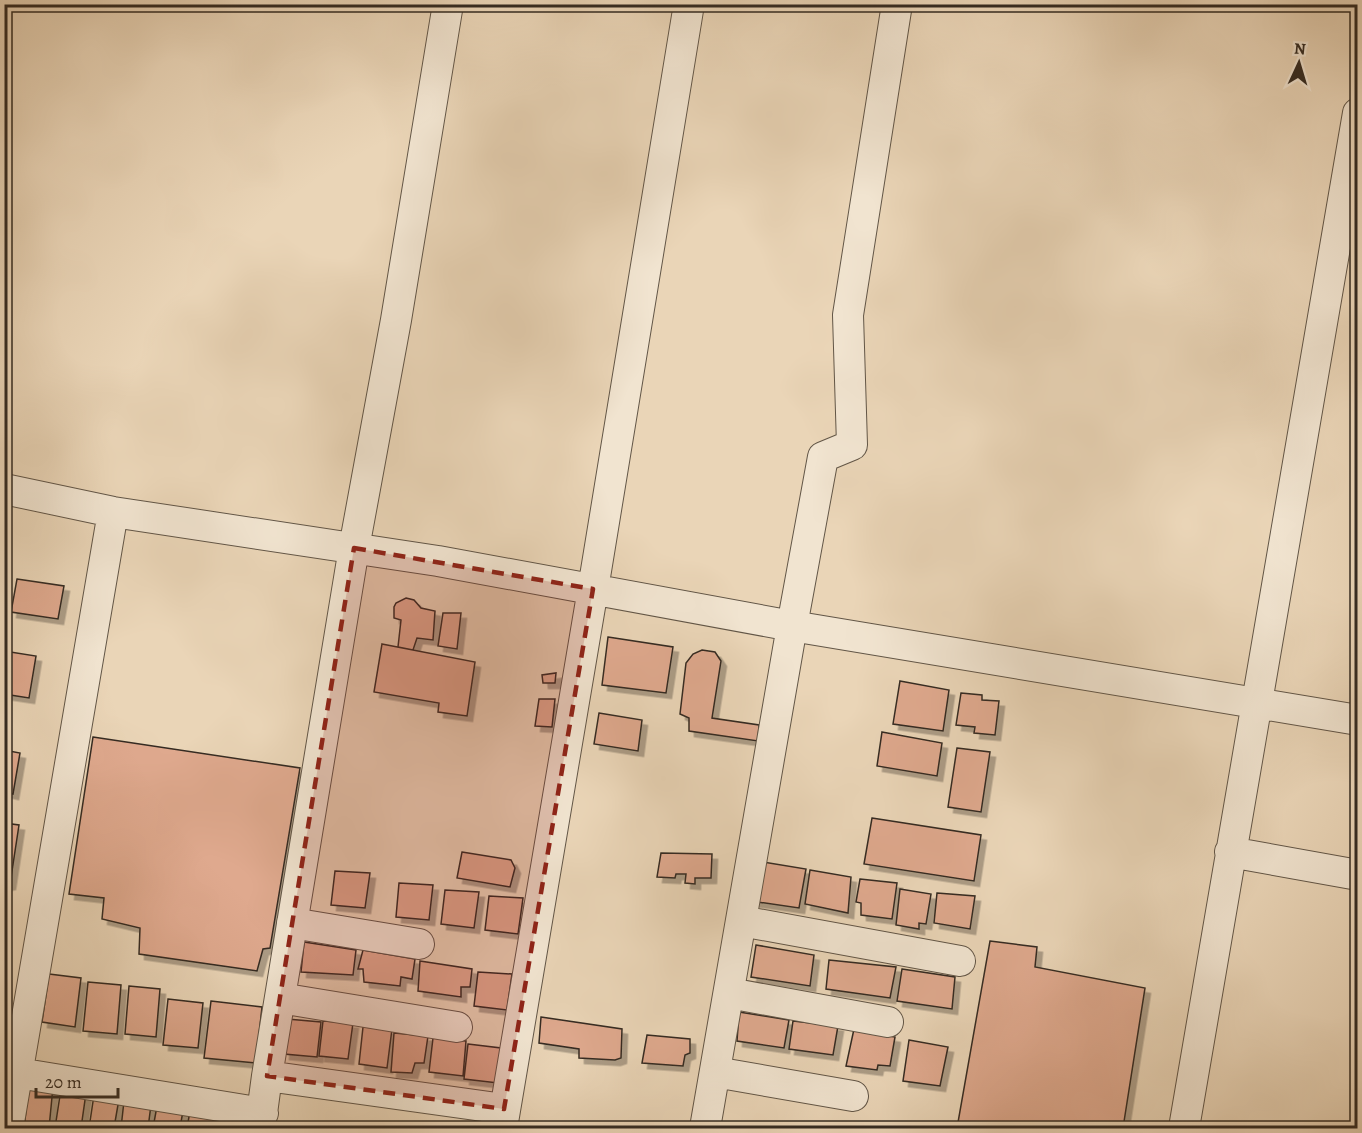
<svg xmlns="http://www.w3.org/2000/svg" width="1362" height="1133" font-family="Alegreya,serif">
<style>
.building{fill:#dfa98e;stroke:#342b22;stroke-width:1.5;filter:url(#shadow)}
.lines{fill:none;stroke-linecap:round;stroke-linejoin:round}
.minor-casing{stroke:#625647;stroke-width:32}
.minor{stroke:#f1e4d0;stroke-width:30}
.marked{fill:#8f2418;fill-opacity:0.2;stroke:#8f2418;stroke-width:4.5;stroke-dasharray:12 8;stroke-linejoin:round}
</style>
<defs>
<filter id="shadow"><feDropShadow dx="5.5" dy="5.5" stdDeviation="0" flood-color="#0004"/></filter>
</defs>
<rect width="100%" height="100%" fill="#ead5b7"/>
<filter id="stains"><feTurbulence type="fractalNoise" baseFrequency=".00333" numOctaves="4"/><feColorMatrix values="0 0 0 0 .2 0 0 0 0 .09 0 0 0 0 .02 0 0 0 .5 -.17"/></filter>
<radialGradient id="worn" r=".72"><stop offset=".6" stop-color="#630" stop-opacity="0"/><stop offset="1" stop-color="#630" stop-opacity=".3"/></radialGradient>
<path class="building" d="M17 579 64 586 58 619 11 612Z
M406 598 414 600 421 608 435 611 433 640 417 638 413 650 398 647 401 620 394 618V607L396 603Z
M443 613H461L457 649 438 646Z
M608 637 673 647 666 693 602 685Z
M382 644 475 662 467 716 438 712 439 703 374 692Z
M702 650 715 652 721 661 712 718 759 725 758 741 689 731V718L680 714 686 663 693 654Z
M4 651 36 656 29 698 4 694Z
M556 673 555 683H543L542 675Z
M900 681 949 690 943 731 893 724Z
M961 693 982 695V700L999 701 995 735 974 733 975 727 956 725Z
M539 699H555L552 727 535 726Z
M599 713 642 720 638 751 594 744Z
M882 732 942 743 937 776 877 766Z
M93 737 300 768 270 948 263 949 257 971 139 954 140 928 102 919 104 898 69 894Z
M957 748 990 752 981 812 948 807Z
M4 750 20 753 13 794 4 792Z
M872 818 981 835 974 881 864 864Z
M4 823 19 825 10 884 4 885Z
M462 852 511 860 515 868 510 887 457 878Z
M661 853 712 854 711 878H695V884L685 883 686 874H676L675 878 657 877Z
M757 861 806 869 799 908 751 901Z
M810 870 851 877 848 913 805 904Z
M335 871 370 873 365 908 331 905Z
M860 879 897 883 892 919 861 915V903L856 902Z
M399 883 433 885 429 920 396 917Z
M900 889 931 894 926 924 919 923V929L896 925Z
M445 890 479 892 474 928 441 924Z
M937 893 975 896 970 929 934 923Z
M489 896 523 898 518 934 485 930Z
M990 941 1037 947 1035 967 1145 988 1123 1128H957Z
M304 942 356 950 353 975 301 972Z
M756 945 814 955 810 986 751 977Z
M363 950 415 959 412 979 401 977 400 986 364 982 363 969H358Z
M829 960 896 967 890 998 826 989Z
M420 961 472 969 470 987H461V997L418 991Z
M902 969 955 977 952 1009 897 1001Z
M478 972 512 974 507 1010 474 1006Z
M49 974 81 978 75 1027 42 1022Z
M88 982 121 985 117 1034 83 1031Z
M129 986 160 989 156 1037 125 1034Z
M168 999 203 1003 198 1048 163 1045Z
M211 1001 262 1007 256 1063 204 1058Z
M739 1012 789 1020 784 1048 737 1041Z
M541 1017 622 1029 621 1058 615 1060 579 1058V1049L539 1043Z
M287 1019 321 1022 317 1057 284 1054Z
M323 1021 353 1023 348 1059 319 1056Z
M793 1021 838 1026 833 1055 789 1049Z
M363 1027 392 1029 387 1068 359 1064Z
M854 1029 895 1037 890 1066 878 1065 877 1070 846 1066Z
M394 1033 428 1036 424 1063H415L412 1073 391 1072Z
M647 1035 690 1039V1053L685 1055 683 1066 642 1063Z
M433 1038 466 1041 463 1076 429 1072Z
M909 1040 948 1047 940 1086 903 1081Z
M468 1044 501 1048 498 1083 464 1079Z
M29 1084 53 1087 49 1128H24Z
M61 1089 86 1093 81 1128H55Z
M94 1095 119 1099 114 1128H89Z
M124 1101 151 1105 148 1128H121Z
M157 1106 183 1111 180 1128H153Z
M190 1111 247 1122 246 1128H187Z"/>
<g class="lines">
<g class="minor-casing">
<path id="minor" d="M4 489 113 512 438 561 792 626 1358 720
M1230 852 1358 875
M741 921 960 961
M292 923 419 944
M729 993 888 1022
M280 998 457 1027
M715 1072 853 1096
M18 1073 263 1113
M267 1076 504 1109
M8 1128 113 512
M260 1128 267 1076 354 548 396 320 448 4
M502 1128 593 589 689 4
M705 1128 792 626 823 457 852 445 848 315 897 4
M1184 1128 1358 113"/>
</g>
<use href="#minor" class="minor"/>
</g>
<path class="marked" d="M354 548 593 589 504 1109 267 1076Z"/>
<rect width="1362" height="1133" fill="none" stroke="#ead5b7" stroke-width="24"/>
<rect x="6" y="6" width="1350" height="1121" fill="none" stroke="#342b22" stroke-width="3"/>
<rect x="12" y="12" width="1338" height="1109" fill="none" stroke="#342b22" stroke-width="1.5"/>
<g transform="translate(1299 63) rotate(4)" stroke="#f1e4d0" stroke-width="4.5" paint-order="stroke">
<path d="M0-4.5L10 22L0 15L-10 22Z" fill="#342b22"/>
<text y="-9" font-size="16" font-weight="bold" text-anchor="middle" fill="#342b22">N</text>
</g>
<path d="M36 1088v9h82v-9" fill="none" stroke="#342b22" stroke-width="3"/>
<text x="45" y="1088" font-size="18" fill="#342b22" stroke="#f1e4d0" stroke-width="4.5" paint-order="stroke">20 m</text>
<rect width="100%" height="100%" filter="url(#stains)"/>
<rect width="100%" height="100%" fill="url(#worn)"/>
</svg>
